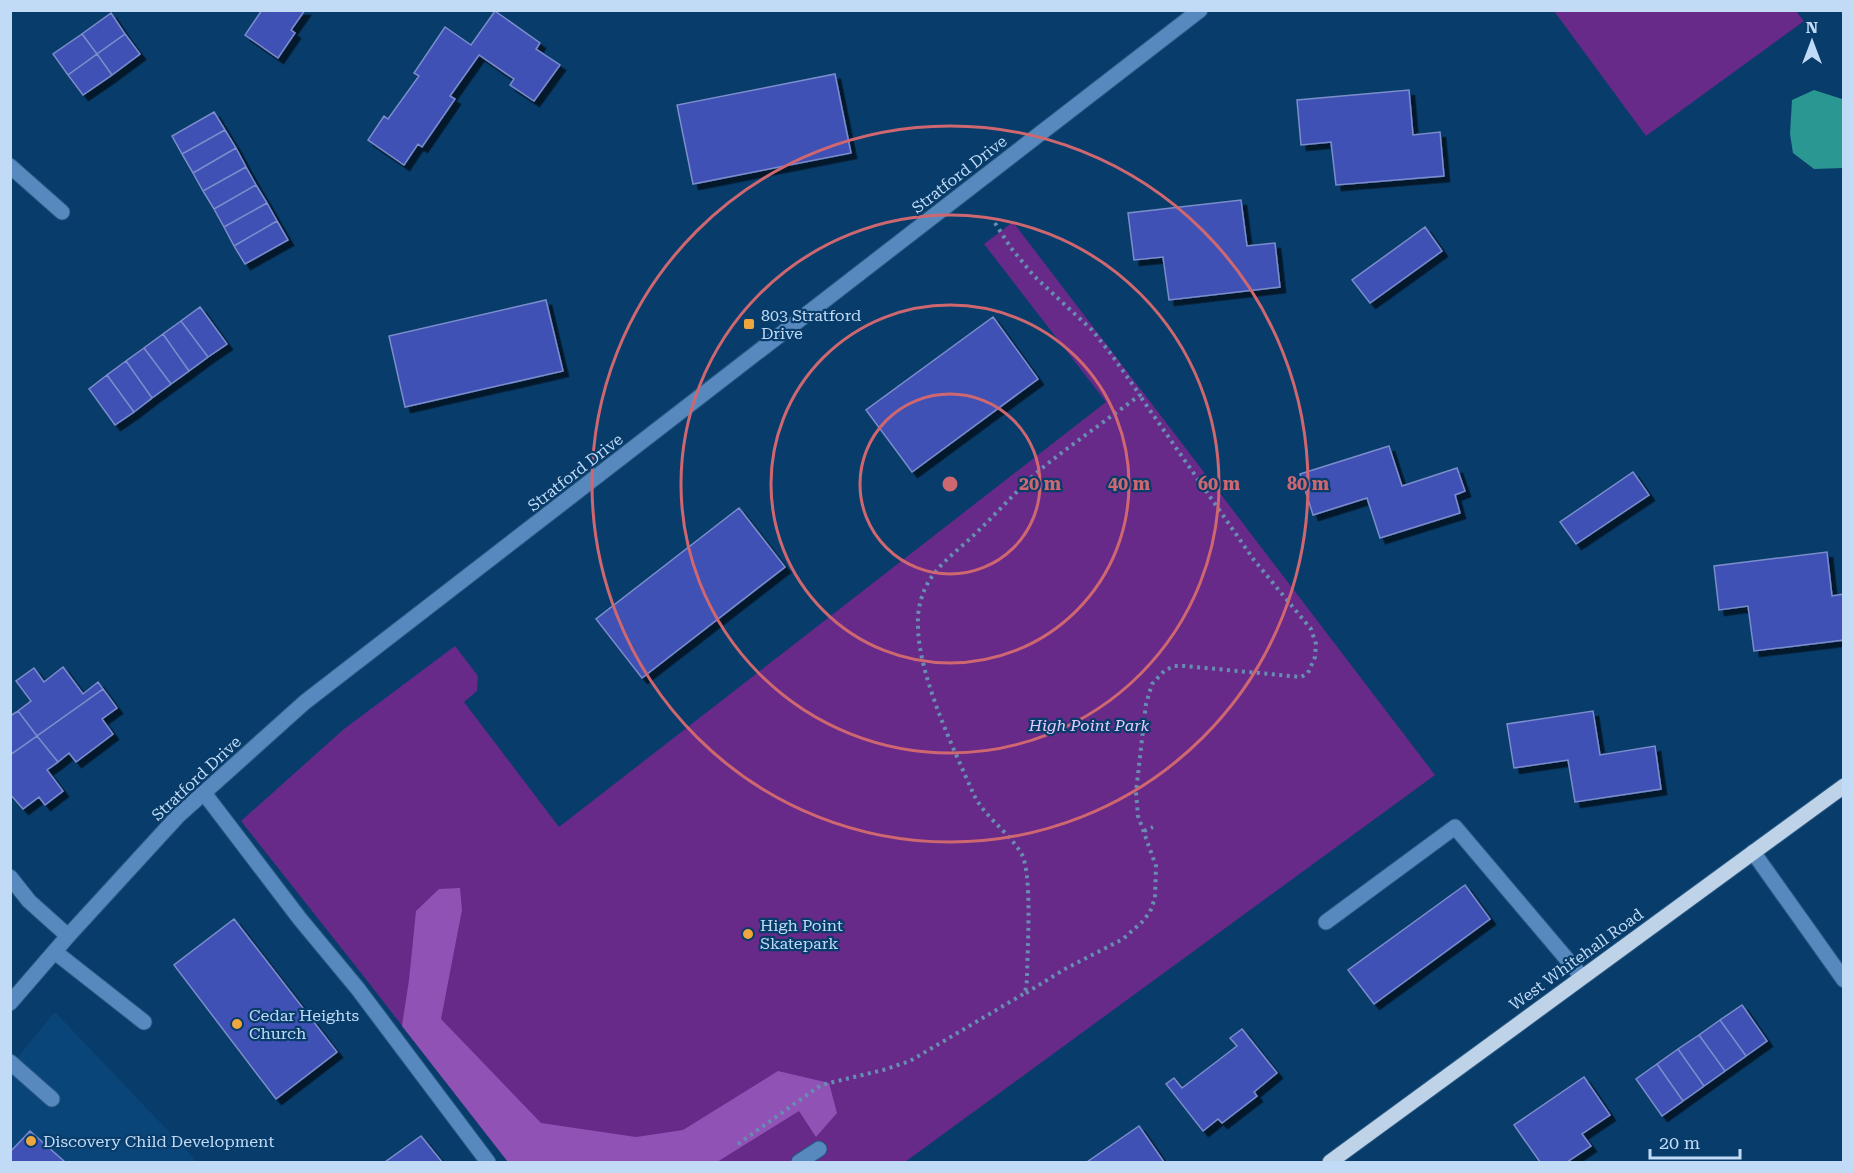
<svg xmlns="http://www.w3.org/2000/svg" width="1854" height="1173" font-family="'Roboto Serif',serif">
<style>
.built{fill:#0a457a}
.green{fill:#672a89}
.forest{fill:#9152b6}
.water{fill:#2a9793}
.building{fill:#3f51b5;stroke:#7b8dcc;stroke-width:1.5;filter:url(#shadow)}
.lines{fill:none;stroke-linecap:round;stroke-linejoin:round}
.minor-casing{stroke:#295983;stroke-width:17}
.major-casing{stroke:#295983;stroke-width:17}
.path{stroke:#678eb2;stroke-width:4;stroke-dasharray:3 4.5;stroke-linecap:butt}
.minor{stroke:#5789bf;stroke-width:15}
.major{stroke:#bed2e8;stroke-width:15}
.ring{fill:none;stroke:#cf6770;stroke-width:3}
.poi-dot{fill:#f0a63f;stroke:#083c6a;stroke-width:2}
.labels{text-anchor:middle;stroke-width:4.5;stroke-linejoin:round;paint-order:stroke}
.street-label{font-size:16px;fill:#c1dbf7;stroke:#083c6a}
.poi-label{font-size:16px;fill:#c1dbf7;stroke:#083c6a;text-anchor:start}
.park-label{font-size:16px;font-style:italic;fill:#e8cafd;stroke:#083c6a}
.centre{fill:#cf6770;stroke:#083c6a;stroke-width:3}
.ring-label{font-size:18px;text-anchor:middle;font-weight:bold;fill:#cf6770;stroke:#083c6a;stroke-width:4.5;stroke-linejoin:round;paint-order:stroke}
</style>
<defs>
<filter id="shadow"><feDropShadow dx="5.5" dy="5.5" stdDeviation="0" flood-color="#0009"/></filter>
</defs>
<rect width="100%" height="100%" fill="#083c6a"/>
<path class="built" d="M55 1012 189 1153 196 1162H11V1065Z"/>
<path class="green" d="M1796 11 1804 21 1646 136 1554 11Z
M1013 222 1435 775 905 1162H508L365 978 241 821 344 729 455 646 478 676 477 691 464 702 559 827 1106 402 984 244Z"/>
<path class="forest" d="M460 888 462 910 441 1019 541 1123 636 1137 683 1130 778 1071 829 1083 837 1113 816 1137 799 1111 717 1162H508L402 1026 409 980 416 911 439 889Z"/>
<path class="water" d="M1814 90 1842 99 1843 103V168L1814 169 1793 153 1790 134 1792 100Z"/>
<path class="building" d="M262 10H305L291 30 295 33 278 58 245 35Z
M495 11 540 43 536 49 560 65 534 101 510 85 514 79 479 55 450 96 455 99 422 147 418 144 404 165 368 140 384 116 388 119 419 76 414 73 445 27 471 45Z
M111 13 125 34 97 54 82 34Z
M82 34 97 54 68 75 53 54Z
M125 34 140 54 112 75 97 54Z
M97 54 112 75 83 95 68 75Z
M835 74 851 153 693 184 677 105Z
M1409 90 1413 135 1440 132 1444 176 1336 185 1331 142 1301 145 1297 100Z
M214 112 225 130 182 154 172 136Z
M225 130 236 148 193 173 182 154Z
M236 148 246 167 203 191 193 173Z
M246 167 256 185 214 209 203 191Z
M256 185 267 203 224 227 214 209Z
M1241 200 1247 246 1275 243 1280 287 1169 300 1163 257 1134 260 1128 213Z
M267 203 277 221 234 246 224 227Z
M277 221 288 240 245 264 234 246Z
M1425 227 1442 251 1370 303 1352 280Z
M546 300 563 371 405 407 389 336Z
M200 307 227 344 208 357 181 321Z
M993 317 1038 379 912 472 866 410Z
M181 321 208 357 189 371 163 334Z
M163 334 189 371 171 384 144 348Z
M144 348 171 384 152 398 126 361Z
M126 361 152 398 134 412 107 375Z
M107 375 134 412 115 425 89 389Z
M1389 446 1402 486 1457 468 1465 491 1455 495 1460 513 1380 538 1367 498 1313 515 1300 474Z
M1633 472 1649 495 1576 544 1560 522Z
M739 508 785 567 642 678 596 619Z
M1827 552 1832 596 1844 594V640L1754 651 1748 606 1719 610 1714 566Z
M63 667 83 694 98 682 103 689 37 736 18 711 31 701 16 681 34 668 44 682Z
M103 689 117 708 102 719 113 734 76 762 69 753 58 762 37 736Z
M18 711 37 736 10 755V716Z
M1593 711 1600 755 1655 746 1661 789 1575 802 1568 760 1514 768 1507 724Z
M37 736 58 762 47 770 63 791 45 805 39 797 23 809 10 794V755Z
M1465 885 1490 919 1374 1004 1348 970Z
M234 919 337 1052 276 1099 174 965Z
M1742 1005 1767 1041 1746 1056 1720 1020Z
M1720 1020 1746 1056 1725 1071 1699 1035Z
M1242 1029 1277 1073 1254 1092 1257 1096 1222 1123 1218 1119 1203 1131 1166 1084 1174 1078 1182 1088 1237 1046 1230 1038Z
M1699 1035 1725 1071 1704 1086 1678 1049Z
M1678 1049 1704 1086 1683 1101 1657 1064Z
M1657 1064 1683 1101 1662 1116 1636 1079Z
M1584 1077 1610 1115 1582 1134 1591 1146 1567 1162H1540L1514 1125Z
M1139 1126 1164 1162H1087Z
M30 1131 65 1162H10V1152Z
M421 1136 442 1162H385Z"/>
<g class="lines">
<g class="minor-casing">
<path id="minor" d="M10 166 62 212
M204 793 300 919 358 989 488 1162
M1753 852 1844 980
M10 877 29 901 68 936
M1326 922 1455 827 1582 977
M55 952 144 1022
M10 1003 68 936 178 816 305 702 1200 10
M10 1062 52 1099
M799 1162 819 1149"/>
</g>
<g class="major-casing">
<path id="major" d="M1330 1162 1844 786"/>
</g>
<path class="path" d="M1144 831 1153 827
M1026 993 1065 969 1123 939 1142 922 1150 912 1155 898 1156 866 1138 816 1136 792 1146 704 1152 684 1164 671 1174 666H1185L1301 677 1308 673 1315 657 1316 644 1311 629 1254 560 1140 396
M738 1144 821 1085 883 1070 910 1061 1025 993 1027 980C1027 954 1033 871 1021 853 1008 831 984 817 973 793 953 747 918 675 918 625 917 609 922 591 931 578 943 560 961 548 976 533 998 512 1018 489 1041 469 1073 443 1107 420 1140 395L1111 354 1092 330 1034 276 1011 248 993 220"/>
<use href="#minor" class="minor"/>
<use href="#major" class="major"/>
</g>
<g class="ring">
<circle cx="950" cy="484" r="90"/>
<circle cx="950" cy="484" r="179"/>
<circle cx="950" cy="484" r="269"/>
<circle cx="950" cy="484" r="358"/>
</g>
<g class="poi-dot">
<rect x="743" y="318" width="12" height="12" rx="3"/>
<circle cx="748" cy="934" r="6"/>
<circle cx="237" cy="1024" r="6"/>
<circle cx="31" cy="1141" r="6"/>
</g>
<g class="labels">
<g class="street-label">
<text transform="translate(959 174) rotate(-38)" y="6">Stratford Drive</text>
<text transform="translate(575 472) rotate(-38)" y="6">Stratford Drive</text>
<text transform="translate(196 778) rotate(-43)" y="6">Stratford Drive</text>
<text transform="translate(1576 959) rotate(-36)" y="6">West Whitehall Road</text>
</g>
<g class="poi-label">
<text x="761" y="321">803 Stratford<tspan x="761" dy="18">Drive</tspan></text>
<text x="760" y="931">High Point<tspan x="760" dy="18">Skatepark</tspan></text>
<text x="249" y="1021">Cedar Heights<tspan x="249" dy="18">Church</tspan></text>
<text x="43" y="1147">Discovery Child Development</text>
</g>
<g class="park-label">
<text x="1089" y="731">High Point Park</text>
</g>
</g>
<circle cx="950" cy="484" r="9" class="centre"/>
<g class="ring-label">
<text x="1040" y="490">20 m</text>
<text x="1129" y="490">40 m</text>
<text x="1219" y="490">60 m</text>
<text x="1308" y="490">80 m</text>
</g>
<rect width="1854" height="1173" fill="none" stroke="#c1dbf7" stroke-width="24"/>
<g transform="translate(1812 42)" stroke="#083c6a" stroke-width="4.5" paint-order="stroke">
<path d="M0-4.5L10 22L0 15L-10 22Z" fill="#c1dbf7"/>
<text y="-9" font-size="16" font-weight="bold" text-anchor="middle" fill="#c1dbf7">N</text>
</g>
<path d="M1650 1149v9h90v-9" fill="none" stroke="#c1dbf7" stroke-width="3"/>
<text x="1659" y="1149" font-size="18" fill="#c1dbf7" stroke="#083c6a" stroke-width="4.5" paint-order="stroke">20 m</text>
</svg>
